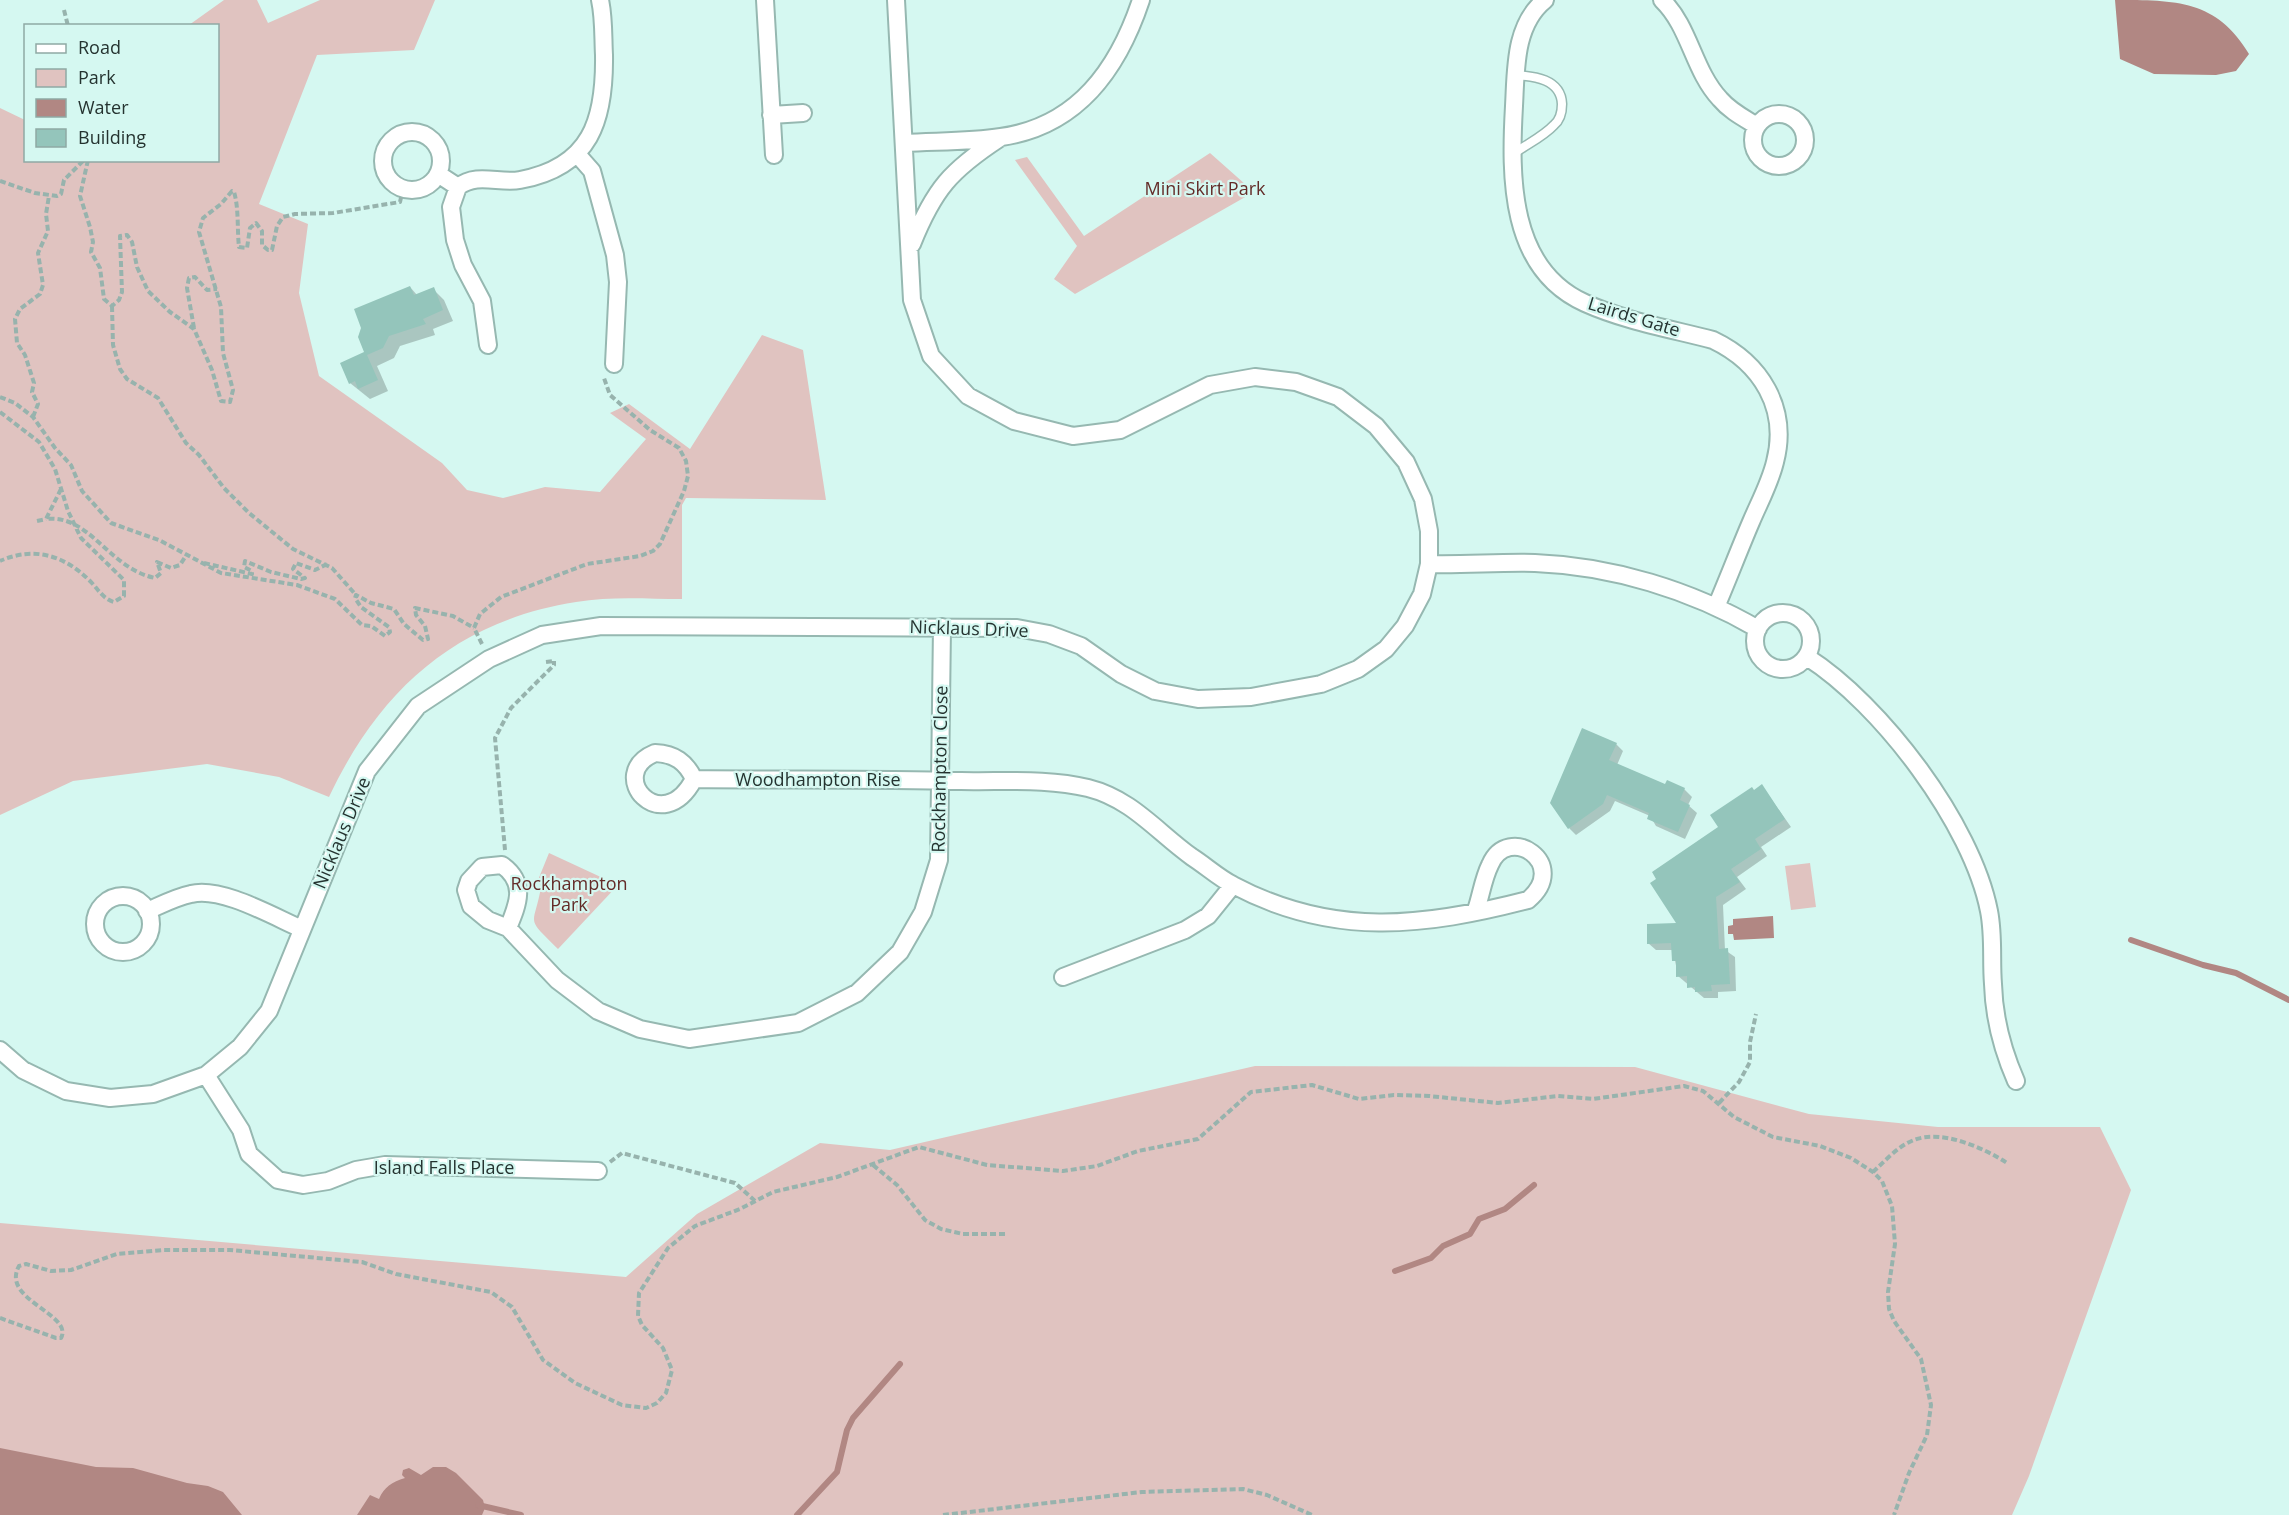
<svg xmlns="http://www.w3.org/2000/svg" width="2289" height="1515" font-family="'Open Sans',sans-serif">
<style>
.green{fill:#e0c3c0}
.water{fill:#b18783}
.shadow{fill:#0003}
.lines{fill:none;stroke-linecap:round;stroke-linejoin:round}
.stream{stroke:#b18783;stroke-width:6}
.building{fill:#94c5bb}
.lane-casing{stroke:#96b8b1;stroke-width:11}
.street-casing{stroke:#96b8b1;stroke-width:20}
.path{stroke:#97b3ad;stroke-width:4;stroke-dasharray:6 3;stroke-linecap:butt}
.lane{stroke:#fff;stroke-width:8}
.street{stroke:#fff;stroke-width:16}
.labels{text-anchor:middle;stroke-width:4.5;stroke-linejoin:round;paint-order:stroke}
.park-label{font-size:18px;fill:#632b28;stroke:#d5f8f1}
.street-label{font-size:18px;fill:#253330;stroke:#d5f8f1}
</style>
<rect width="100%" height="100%" fill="#d5f8f1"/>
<path class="green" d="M224 0H257L268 23 320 0H435L414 50 317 55 259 204 308 224 299 293 319 376 442 463 467 490 503 498 545 487 600 492 646 439 610 413 629 404 690 449 762 335 803 350 826 500 686 498 682 505V599C647 599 611 596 576 602 456 621 380 689 329 797L279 777 207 764 73 781 0 815V108L25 120 26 160H218V26L189 25Z
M1210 153 1254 192 1075 294 1054 279 1077 246 1015 160 1027 157 1084 236Z
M549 853 618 885 558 949C524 915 534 928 541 887L538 880Z
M1810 863 1816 907 1791 910 1785 866Z
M1255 1066 1635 1067 1809 1114 1938 1127H2100L2131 1190 2029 1476 2012 1515H0V1223L626 1277 697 1214 820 1143 890 1150Z"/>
<path class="water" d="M2115 0C2176 0 2217 0 2249 54L2236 71 2216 75 2154 74 2120 59Z
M1773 916 1774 938 1734 940 1733 934H1728V926L1733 925V919Z
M0 1448 96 1467 133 1468 187 1483 208 1486 223 1492 242 1515H0Z
M433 1467H446L456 1473 483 1500 485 1508 482 1515H357L370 1495 379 1499C384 1487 392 1482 405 1478L402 1475 403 1470 409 1468 421 1475Z"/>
<path class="shadow" d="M410 287 417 295 433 289 444 300 453 321 433 329 435 335 400 346 394 358 377 366 388 391 370 399 350 383 365 353Z
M1616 744 1623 751 1617 765 1665 786 1684 789 1692 797 1688 805 1697 813 1685 839 1656 826 1650 816 1615 801 1610 811 1576 835 1569 828Z
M1762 786 1791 827 1761 847 1767 856 1737 877 1746 889 1723 905 1725 950 1735 957 1736 991 1718 992V998H1704L1678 976 1673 950H1656L1648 943 1679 925 1720 828Z"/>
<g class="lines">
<path class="stream" d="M2131 940 2203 965 2236 973 2289 1000
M1395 1271 1431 1258 1443 1246 1470 1234 1479 1219 1505 1209 1534 1185
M478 1505 521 1515
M797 1515 837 1472 847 1430 853 1418 900 1364"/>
</g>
<path class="building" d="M410 286 414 295 434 287 443 310 423 319 426 324 389 336 383 348 367 355 378 380 358 389 355 381 349 384 340 363 364 352 358 337 361 328 354 309Z
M1582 728 1617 743 1609 760 1665 784 1667 780 1685 788 1680 800 1690 805 1678 832 1647 819 1649 813 1607 795 1603 804 1568 829 1550 803Z
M1762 784 1785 819 1755 839 1761 849 1731 869 1740 882 1716 897 1719 949 1728 948 1730 984 1711 985 1712 991 1695 992V987L1687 988V976L1676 977V961H1672L1671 943 1647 944V924L1676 923 1650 883 1656 879 1652 872 1718 827 1710 815 1752 787 1754 790Z"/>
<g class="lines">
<g class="lane-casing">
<path id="lane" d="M1512 155C1525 145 1543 137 1554 125 1560 120 1562 111 1562 104 1561 79 1534 76 1515 75"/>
</g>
<g class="street-casing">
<path id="street" d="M765 0 774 155
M1545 0C1514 25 1516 70 1514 106 1510 177 1509 269 1585 303 1625 321 1671 329 1713 340 1761 363 1789 408 1775 462 1770 483 1759 503 1751 522 1739 550 1728 579 1716 607
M1662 0C1690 27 1693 70 1720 99 1730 111 1744 118 1757 126
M1753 140a26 26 0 1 1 52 0a26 26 0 1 1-52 0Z
M771 115 803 113
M383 161a29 29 0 1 1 58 0a29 29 0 1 1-58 0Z
M904 143C936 141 969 142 1001 137 1078 126 1118 69 1141 0
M577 154 592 171 615 255 618 282 614 364
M438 174 458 187C477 172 499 184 520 180 591 167 605 120 604 55 603 37 604 18 600 0
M458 187 451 207 455 240 463 265 482 301 488 345
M912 244C934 189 951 170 1000 138
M1429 564C1464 565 1500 562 1535 563 1612 566 1691 590 1758 629
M1755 641a28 28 0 1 1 56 0a28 28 0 1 1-56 0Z
M1807 657C1881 704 1972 824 1989 911 1994 936 1991 960 1993 984 1994 1019 2002 1049 2016 1081
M655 753C675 754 686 762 694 779 662 840 604 774 655 753Z
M694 779C783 780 872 779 961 781 1003 782 1047 778 1088 788 1132 799 1157 832 1192 857 1206 866 1219 878 1233 885 1333 938 1424 927 1528 900 1571 864 1508 822 1490 865 1483 879 1481 896 1476 910
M95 924a28 28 0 1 1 56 0a28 28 0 1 1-56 0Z
M147 911C161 905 176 897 191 894 221 886 274 917 302 929
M508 928C518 904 527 883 502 865L482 867 469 881 466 890 471 906 488 920 508 928 557 980 598 1011 640 1029 689 1039 798 1023 857 993 900 952 923 912 939 860 942 627
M1063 977 1185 930 1208 916 1233 885
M0 1050 23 1070 66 1091 110 1098 153 1094 206 1075 240 1047 269 1011 367 771 418 706 489 659 542 635 601 626 1017 628 1049 634 1081 646 1121 674 1155 691 1198 699 1251 697 1321 684 1358 669 1386 649 1405 626 1422 594 1429 564V531L1423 499 1406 462 1376 426 1338 397 1296 382 1255 377 1210 385 1120 430 1073 436 1014 421 968 396 931 356 912 300 896 0
M206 1075 241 1130 249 1154 278 1180 303 1185 328 1181 356 1170 385 1165 598 1171"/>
</g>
<path class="path" d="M64 10 68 26
M88 160 80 196 90 227 93 242 91 252 100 268 104 299 112 306 119 300 122 292 120 236 127 235 132 242 137 267 148 291 170 312 194 329 212 370 221 401 230 402 233 390 223 353 221 307 199 232 203 218 221 204 232 191 234 192C239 208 237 230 239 247L247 248 250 228 256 223 262 231V245L268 250H272L277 226 283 217 295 214 333 213 400 202 403 189
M0 181 35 193 57 196 61 194 64 180 84 160
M112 306 113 345 120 369 127 379 158 398 186 443 199 455 224 488 249 513 293 549 332 568 356 595
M194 328 187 288 189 278 195 277 207 290 217 289
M0 397 15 403 33 417 55 448 71 465 82 491 111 523 159 540 221 573 297 585 335 599 362 625 371 626 385 636 390 632 389 627 361 607 355 598 356 595 371 603 394 609 404 624 423 640 428 639 425 626 416 615 415 608 453 616 474 628
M0 412 39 442 55 469 68 511 81 538 124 580V596L114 602C103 599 98 589 90 581 64 555 34 546 0 561
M33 417 38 404 32 392 34 383 25 355 17 343 15 319 20 309 40 294 43 285 38 253 48 231 46 214 49 196
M61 489 46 519C90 514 108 568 155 578L161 573 157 562 171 568 180 565 187 554
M37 521 46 519
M204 563 252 574V571L244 567 245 561 271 572 301 579 305 578 293 569 296 563 315 570 327 564
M482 644 474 628 480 614 501 597 587 564 640 556 653 551 660 544 684 491 688 476 686 461 679 448 650 430 610 395 604 378
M546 662 554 661
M505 850 495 738 511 708 554 665V661
M1719 1103 1739 1082 1750 1062V1042L1756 1014
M610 1162 622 1153 735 1183 755 1201
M873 1165 897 1185 925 1220 941 1229 963 1234H1006
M1873 1172C1885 1161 1898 1146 1914 1140 1942 1129 1984 1148 2007 1163
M0 1318 56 1338H61C74 1314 0 1300 19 1266L26 1264 51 1271 71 1270 117 1254 163 1250H230L362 1262 396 1274 491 1292 512 1307 543 1360 575 1383 622 1405 646 1408 657 1403 666 1393 672 1370 663 1348 642 1325 638 1316 639 1293 668 1248 695 1226 740 1209 773 1192 837 1177 919 1147 987 1165 1063 1171 1097 1166 1138 1151 1198 1139 1251 1092 1312 1085 1359 1099 1394 1095 1429 1096 1498 1103 1558 1096 1593 1099 1684 1086 1703 1091 1734 1117 1773 1137 1820 1146 1851 1158 1873 1172 1882 1181 1892 1206 1895 1244 1888 1292 1889 1309 1894 1321 1921 1359 1931 1405 1927 1435 1909 1473 1894 1515
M943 1515 1142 1492 1243 1489 1267 1495 1312 1515"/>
<use href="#lane" class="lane"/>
<use href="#street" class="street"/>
</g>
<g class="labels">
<g class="park-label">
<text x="1205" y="195">Mini Skirt Park</text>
<text x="569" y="890">Rockhampton<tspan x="569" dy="21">Park</tspan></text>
</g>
<g class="street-label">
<text transform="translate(1634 317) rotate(17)" y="6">Lairds Gate</text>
<text transform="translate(969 629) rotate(2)" y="6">Nicklaus Drive</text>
<text transform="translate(940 769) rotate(-89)" y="6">Rockhampton Close</text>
<text x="818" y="786">Woodhampton Rise</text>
<text transform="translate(342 833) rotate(-67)" y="6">Nicklaus Drive</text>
<text x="444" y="1174">Island Falls Place</text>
</g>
</g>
<rect x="24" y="24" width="195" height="138" fill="#d5f8f1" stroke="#8fa9a4" stroke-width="1.5"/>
<rect x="36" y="44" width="30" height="9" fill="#ffffff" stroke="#8fa9a4" stroke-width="1.5"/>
<text x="78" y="54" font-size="18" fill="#253330">Road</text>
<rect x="36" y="69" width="30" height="18" fill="#e0c3c0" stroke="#8fa9a4" stroke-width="1.5"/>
<text x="78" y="84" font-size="18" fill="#253330">Park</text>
<rect x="36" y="99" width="30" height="18" fill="#b18783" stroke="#8fa9a4" stroke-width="1.5"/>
<text x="78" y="114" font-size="18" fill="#253330">Water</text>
<rect x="36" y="129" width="30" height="18" fill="#94c5bb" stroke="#8fa9a4" stroke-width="1.5"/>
<text x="78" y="144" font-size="18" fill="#253330">Building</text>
</svg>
